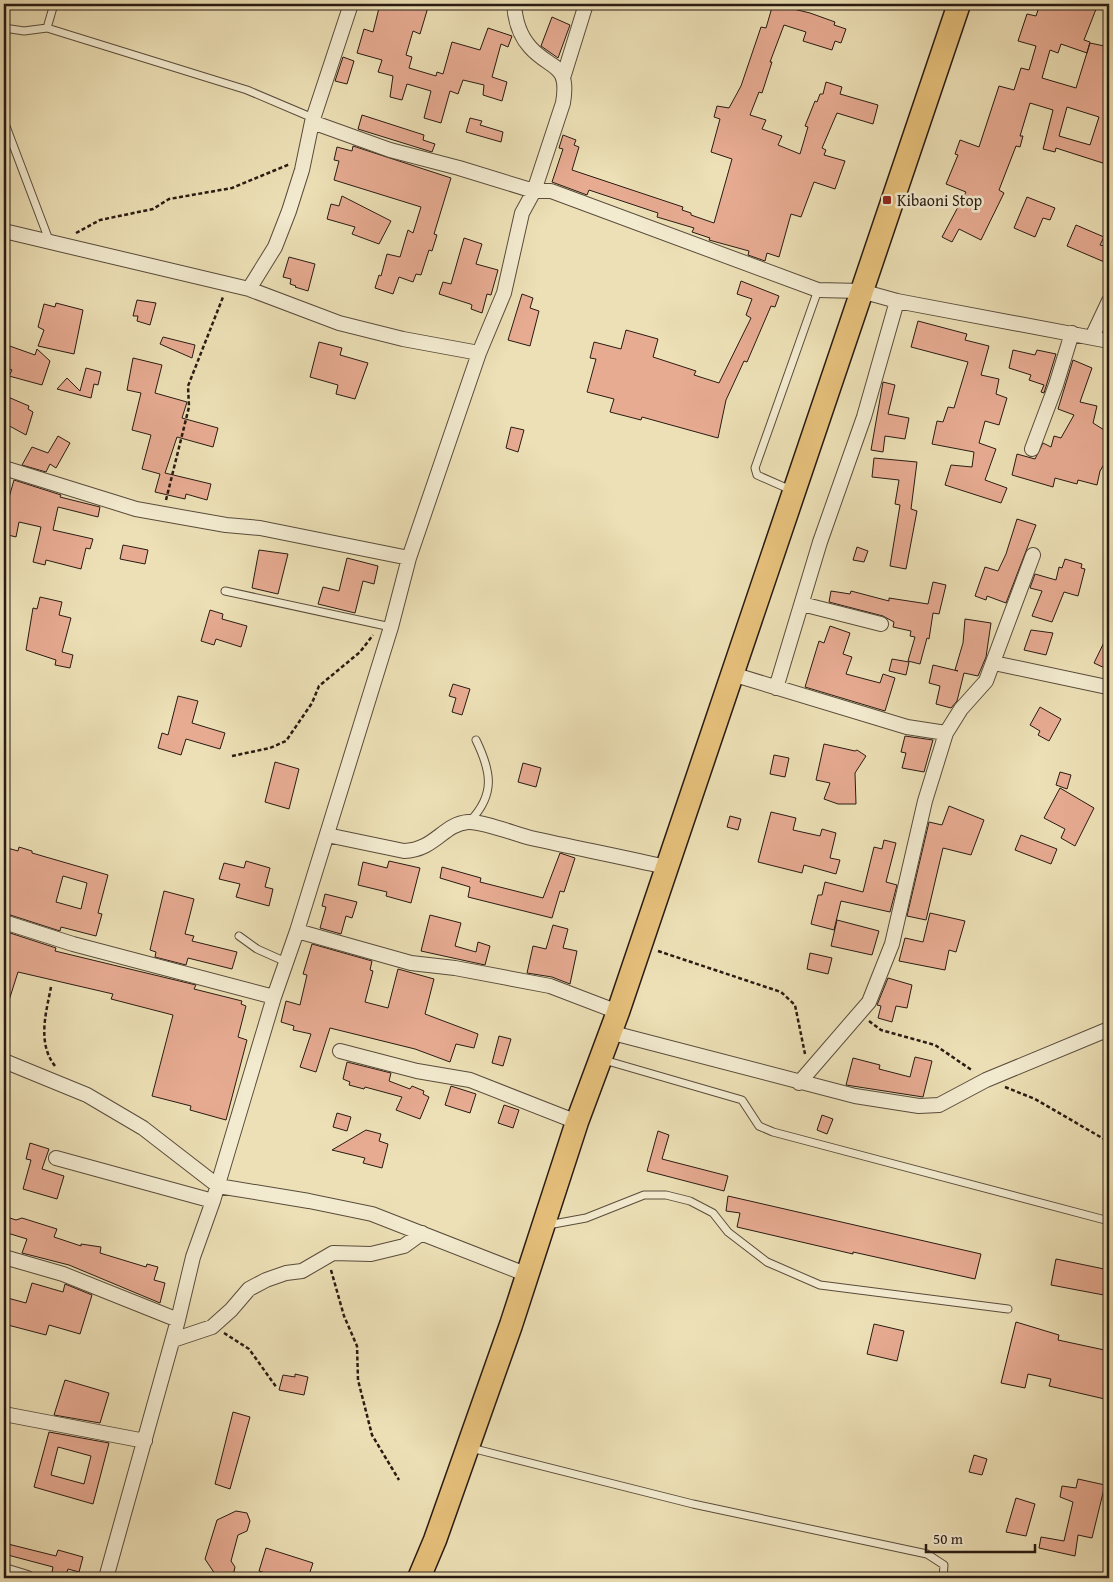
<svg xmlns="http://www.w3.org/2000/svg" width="1113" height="1582" font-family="'Gentium Book Plus',serif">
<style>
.building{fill:#e7ab92;stroke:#281b12;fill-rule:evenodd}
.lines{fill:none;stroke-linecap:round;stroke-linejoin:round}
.service-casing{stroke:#594c3b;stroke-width:9}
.minor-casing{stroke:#594c3b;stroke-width:16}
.trunk-casing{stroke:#281b12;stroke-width:25}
.path{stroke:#281b12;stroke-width:2.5;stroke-dasharray:4 2.5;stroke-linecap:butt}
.service{stroke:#f3ebd0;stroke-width:7}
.minor{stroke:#f3ebd0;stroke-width:14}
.trunk{stroke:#e6c07b;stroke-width:22}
.poi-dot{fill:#8f2418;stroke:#f3ebd0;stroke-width:2}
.labels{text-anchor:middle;stroke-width:5;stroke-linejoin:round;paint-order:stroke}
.poi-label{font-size:16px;fill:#281b12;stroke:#f3ebd0;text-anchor:start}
</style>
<rect width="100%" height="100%" fill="#ede0b6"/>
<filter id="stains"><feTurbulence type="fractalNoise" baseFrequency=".004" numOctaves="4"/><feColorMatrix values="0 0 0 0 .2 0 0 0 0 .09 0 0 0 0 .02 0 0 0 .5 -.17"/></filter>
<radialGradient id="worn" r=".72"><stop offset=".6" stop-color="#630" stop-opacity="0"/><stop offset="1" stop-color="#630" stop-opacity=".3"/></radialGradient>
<path class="building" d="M380 4H429L420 34 413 31 406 55 412 57 409 68 436 76 437 72 443 74 452 42 480 50 488 28 512 36 508 47 501 44 492 77 507 82 502 101 483 95 484 85 463 80 458 94 450 91 441 123 424 118 431 91 407 84 402 100 390 97 393 76 378 72 382 60 357 53 364 29 373 32Z
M773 4 810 13 835 22 834 25 846 29 841 43 835 41 832 50 803 41 806 32 784 25 770 62H772L762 93 759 92 750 115 766 120 762 129 782 136 778 145 800 154 808 127 805 126 815 101 817 102 820 94H823L826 82 842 87 840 94 878 105 873 124 837 113 822 148 826 150 824 155 845 161 835 189 814 182 801 217 791 214 779 257 767 253 765 261 748 255 749 251 709 240 710 238 692 232 694 228 657 217 658 213 589 190 587 195 552 182 563 149 559 148 563 135 576 140 574 145 579 147 572 170 683 207 682 210 691 213V215L714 223 732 159 711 152 720 119 714 117 717 106 729 108 741 86 761 27 766 28Z
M1040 4H1098L1084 40 1090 42 1087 53 1061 44 1058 53 1050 50 1042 78 1076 88 1090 43 1109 47V165L1056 148 1055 152 1043 149 1053 110 1030 103 1020 136H1023L1020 147 1016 146 999 190 1004 193 981 240 959 229 952 242 942 237 966 192 946 184 958 155 955 154 960 140 979 147 999 86 1014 90 1021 68 1029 70 1036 46 1018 41 1027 14 1036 16ZM1067 107 1099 117 1090 145 1059 136Z
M552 17 570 25 558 58 541 46Z
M343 57 354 61 347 84 335 81Z
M362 115 424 135 423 140 435 144 432 152 358 129Z
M470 118 482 121 480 125 503 132 501 142 466 132Z
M353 146 451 178 434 234 437 235 432 251 429 250 421 275 416 274 413 282 399 277 393 294 375 288 379 275 381 276 387 254 400 257 408 230 413 233 421 207 334 180 339 161 334 160 337 147 352 151Z
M342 196 391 221 379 244 352 234 355 227 327 219 331 204 339 206Z
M1027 197 1055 208 1050 220 1043 218 1035 237 1014 228Z
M1076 225 1104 237 1100 245 1109 247V264L1067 246Z
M464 238 482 244 476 264 498 270 491 295 487 294 482 313 471 309 472 305 470 304 439 294 443 282 451 284Z
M289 257 315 264 308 291 295 287 296 286 290 284 291 279 283 277Z
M741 281 779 296 775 307 771 306 747 362 744 361 726 400 718 438 642 417 641 420 610 412 614 399 587 392 596 359 590 358 594 342 621 349 626 330 658 339 653 357 696 371 694 375 719 383 751 318 746 315 752 299 737 294Z
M522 294 533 298 530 308 539 311 530 346 508 340Z
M137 300 156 303 150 325 137 321 138 316H133Z
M56 303 83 310 74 354 38 346 44 330 38 327 44 304 55 307Z
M918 321 967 334 965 340 989 346 981 375 999 379 996 394 1007 398 999 425 985 421 979 443 996 449 985 480 1007 488 1001 503 945 485 951 465 972 467 974 452 932 444 937 421 943 422 948 407 954 408 968 362 911 347Z
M163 337 195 345 192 358 160 344Z
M319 342 342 348 340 355 368 363 355 399 336 394 338 385 310 377Z
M4 344 35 355 37 349 50 361 42 385 9 376 12 370 4 367Z
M1013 350 1035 355 1037 350 1056 354 1044 393 1041 392 1044 385 1029 380 1031 375 1009 368Z
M133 358 162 365 155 393 187 402 182 418 218 428 213 447 177 437 165 473 211 484 207 500 186 494 185 499 155 492 160 474 142 469 151 435 132 430 141 393 127 390Z
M1073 360 1092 368 1080 402 1097 406 1093 423 1109 433V456L1100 471 1097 485 1078 480 1077 484 1055 478 1053 487 1012 475 1017 454 1035 459 1043 443 1051 447 1054 436 1061 438 1074 415 1058 409Z
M86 368 101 372 98 385 94 384 91 398 57 389 67 378 80 391Z
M883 382 895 385 888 414 909 418 905 439 885 436 883 452 871 450Z
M8 397 29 406 28 409 33 412 26 435 4 423V399L6 400Z
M511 427 524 430 518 452 506 448Z
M58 436 70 443 56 468 50 464 46 472 22 465 32 447 48 453Z
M874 458 917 462 911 509 917 511 906 569 890 566 900 505 895 504 899 480 872 477Z
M14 480 61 495 60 497 100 507 98 517 58 507 53 530 93 539 90 549 86 548 81 569 46 560 45 565 33 562 41 527 19 522 16 537 4 534V515Z
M1017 519 1036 525 1006 603 987 596 986 600 975 596 985 567 998 571 1006 554Z
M123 545 148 550 145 564 120 559Z
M857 547 868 551 864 562 853 560Z
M259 550 288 554 278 594 252 588Z
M347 558 378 566 374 584 363 581 355 613 318 604 323 587 339 591Z
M1065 559 1082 564 1081 568 1085 569 1078 596 1064 592 1052 622 1032 616 1042 591 1030 588 1035 574 1056 580 1059 567 1062 568Z
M933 582 946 585 939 614 933 613 929 639 927 638 920 664 908 661 915 637 910 636 911 631 893 627 894 622 883 616 829 602 831 591 850 594 851 591 889 601V598L928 604Z
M40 597 62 602 59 615 71 618 62 652 73 655 70 668 55 665 56 660 26 650 33 608 37 609Z
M210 610 223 614 222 619 247 626 241 647 216 639 214 645 201 641Z
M965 619 991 623 986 657 978 676 964 673 957 701 951 708 936 704 940 686 929 683 933 665 958 671 955 670 963 643Z
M830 626 850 633 843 654 852 657 846 674 880 683 883 674 895 678 885 711 805 687 819 641 824 643Z
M1031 630 1053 633 1046 655 1024 650Z
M1109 632V670L1094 663Z
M892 659 909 662 906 675 889 671Z
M453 684 470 689 462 715 452 712 456 698 449 696Z
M178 696 198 701 192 723 225 733 220 749 186 739 181 755 158 748 162 733 168 735Z
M1040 707 1061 719 1049 741 1038 735 1040 731 1030 725Z
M905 736 933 740 924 772 902 768 906 753 901 752Z
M824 744 855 751 857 750 866 756 855 773 856 804H838L824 799 830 783 816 780Z
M774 755 789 758 785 777 770 774Z
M275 762 299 769 289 809 265 802Z
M523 763 541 768 536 787 518 782Z
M1060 772 1071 775 1067 789 1056 785Z
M1060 788 1094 808 1075 846 1061 838 1065 829 1044 818Z
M949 806 984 820 971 855 943 848 926 920 907 916 929 822 942 825Z
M771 812 796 818 793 830 820 836 822 829 836 833 830 858 840 860 836 874 804 865 802 873 758 862Z
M730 816 741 819 738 830 727 827Z
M1021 835 1057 849 1051 864 1015 850Z
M884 840 896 843 886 882 897 885 890 912 841 901 834 930 811 924 818 895H822L825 882 863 892 874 847 882 849Z
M4 847 18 851 19 847 32 851V853L108 875 98 913 102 914 96 936 61 927 60 931 4 913ZM63 876 87 883 81 909 56 902Z
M560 853 575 858 564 892 560 891 552 918 468 897 470 887 440 878 442 867 481 878 480 882 543 898Z
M246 861 270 868 265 887 273 889 269 906 236 897 240 884 219 879 224 863 244 868Z
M389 861 420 868 411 903 386 896 387 892 358 885 363 862 387 868Z
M164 891 194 899 185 934 194 936 192 941 237 952 232 969 188 958 186 965 155 957 156 952 150 950Z
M325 894 357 902 352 918 346 916 341 934 320 928 326 907 322 906Z
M930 913 965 921 956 952 949 950 945 970 899 961 905 938 923 942Z
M430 915 461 923 455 946 476 952 478 942 490 946 485 965 421 951Z
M837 920 879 931 872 955 831 946Z
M553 925 568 929 563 948 577 951 570 984 552 977 527 973 533 946 546 949Z
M4 931 56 948 55 951 196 985 194 989 242 1001 241 1004 246 1006 238 1037 247 1040 226 1120 190 1110 191 1106 152 1096 173 1015 111 999 113 994 18 972 6 1010H4Z
M312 944 372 961 370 970 373 971 365 1002 388 1008 398 969 434 979 425 1014 478 1034 474 1048 456 1044 450 1062 415 1049 330 1028 316 1072 300 1067 311 1034 293 1030 294 1026 281 1022 286 1001 300 1005 307 975 303 974Z
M810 953 832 958 828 974 807 969Z
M888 978 912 985 907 1008 896 1006 892 1022 878 1018 881 1006 877 1005Z
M499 1036 511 1039 503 1066 492 1063Z
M915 1057 932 1061 923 1097 846 1085 853 1058 880 1065 879 1069 910 1077Z
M347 1062 391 1073 389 1081 410 1089 412 1086 424 1091 423 1094 429 1097 420 1119 396 1110 402 1097 365 1087 364 1089 349 1085 350 1082 343 1079Z
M451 1086 476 1094 470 1113 445 1105Z
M504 1105 519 1110 513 1128 498 1123Z
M337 1113 351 1117 347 1131 333 1127Z
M822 1115 833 1119 827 1134 817 1130Z
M366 1130 381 1134 379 1141 388 1144 382 1168 363 1163 365 1158 332 1150Z
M658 1131 669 1135 662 1159 728 1176 724 1191 647 1171Z
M30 1143 49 1149 42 1169 64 1176 57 1199 23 1189 31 1160 26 1159Z
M728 1196 981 1254 975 1279 853 1252V1254L737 1227 740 1213 726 1211Z
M4 1216 16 1220 22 1218 57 1229 54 1237 81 1246V1244L101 1247 100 1253 146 1267 147 1264 158 1267 154 1280 165 1283 160 1303 69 1265 22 1253 27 1239 4 1232Z
M1056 1259 1109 1270V1296L1051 1285Z
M32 1283 63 1292 65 1284 92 1295 80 1334 49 1325 46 1335 4 1324V1297L26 1303Z
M1016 1322 1059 1335 1058 1340 1109 1351V1400L1049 1386 1051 1379 1028 1374 1025 1388 1001 1383Z
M874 1324 904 1331 897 1361 867 1354Z
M295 1374 308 1377 304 1395 279 1390 283 1375 295 1377Z
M65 1380 109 1393 100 1423 54 1415Z
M233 1412 250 1417 230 1489 215 1484Z
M49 1432 109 1443 93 1504 34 1487ZM58 1447 91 1456 84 1484 51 1475Z
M974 1455 987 1459 982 1475 969 1472Z
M1078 1479 1105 1485 1092 1538 1078 1535 1075 1556 1039 1548 1041 1537 1064 1541 1073 1502 1060 1497 1062 1486 1076 1488Z
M1016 1498 1035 1504 1026 1536 1006 1532Z
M236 1511 247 1513 250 1521 247 1531 238 1535 231 1561 235 1567 233 1576 221 1578 217 1577 205 1559 217 1520Z
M4 1543 56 1556 58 1550 83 1557 79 1572 68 1569 65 1578 51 1577 53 1567 4 1554Z
M266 1548 313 1563 308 1578H281L259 1571Z"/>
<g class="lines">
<g class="service-casing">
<path id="service" d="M4 28 24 31 47 28 247 90 313 118
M47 28 54 4
M4 121 49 240
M791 490 757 475 755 468 818 290
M225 591 391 627
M470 821C496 794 491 771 476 740
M239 936 257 949 286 962
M604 1060 742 1100 759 1126 773 1132 1109 1221
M548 1225 586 1218 644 1195H666L690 1201 713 1213 728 1232 767 1262 820 1285 1008 1309
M471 1448 693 1504 927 1554 944 1565 943 1578"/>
</g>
<g class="minor-casing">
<path id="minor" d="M563 78 586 4
M312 122 390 150 459 168 534 191 563 103C570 62 550 70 530 47 520 36 515 19 514 4
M4 231 249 289 339 323 403 339 479 353
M249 289 275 247 289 211 302 170 312 122 351 4
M1092 337 1109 301
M1032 449 1056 385 1072 333
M4 468 136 509 226 525 260 528 409 558
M802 604 881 624
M994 663 1107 687
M732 674 907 727 946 733 961 709 986 681 1033 555
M776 688 820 542 864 417 897 301
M327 835 404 851C435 850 443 824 468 822 482 821 515 834 531 838 576 848 622 857 666 867
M4 922 73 944 274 997
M297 931 411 963 455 968 550 986 618 1012
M609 1032 855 1096 919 1106 939 1105 986 1080 1109 1029
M340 1051 417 1071 470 1080 577 1122
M4 1061 87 1095 143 1128 218 1186 309 1201 372 1214 528 1275
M799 1083 869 1002 892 944 925 801 946 733
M56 1158 213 1201
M4 1257 63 1274 178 1320
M173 1340 212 1327 231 1310 249 1289 266 1280 286 1273 302 1271 333 1253 371 1254 404 1246 422 1233
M4 1414 145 1441
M4 1571 27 1578
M106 1578 178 1320 193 1257 213 1201 274 997 297 931 391 627 409 558 479 353 504 293 522 213 534 191H551L818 290 861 291 897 301 1109 341"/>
</g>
<g class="trunk-casing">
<path id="trunk" d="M419 1578 435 1540 511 1325 577 1122 618 1012 959 4"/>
</g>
<path class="path" d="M76 233 100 220 153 209 169 199 232 188 290 164
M166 500 189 407 188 386 223 297
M4 673 7 675
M232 756 270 748 286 741 312 703 319 686 360 652 373 635
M658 951 781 992 795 1005 805 1054
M51 987C46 1013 37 1043 55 1066
M869 1021 881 1030 935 1045 973 1071
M1005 1087 1035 1099 1109 1142
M331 1270 344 1316 357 1346 358 1380 372 1435 399 1480
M224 1333 249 1349 277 1388"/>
<use href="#service" class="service"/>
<use href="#minor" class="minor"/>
<use href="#trunk" class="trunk"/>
</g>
<rect class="poi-dot" x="882" y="195" width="10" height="10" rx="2.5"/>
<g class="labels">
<g class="poi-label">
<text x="897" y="206">Kibaoni Stop</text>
</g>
</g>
<rect width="1113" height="1582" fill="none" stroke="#ede0b6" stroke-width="20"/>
<rect x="5" y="5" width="1103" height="1572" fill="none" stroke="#281b12" stroke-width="2.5"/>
<rect x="10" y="10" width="1093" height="1562" fill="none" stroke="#281b12"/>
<path d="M926 1544v8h109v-8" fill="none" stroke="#281b12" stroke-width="2.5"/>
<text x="933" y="1544" font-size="15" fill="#281b12" stroke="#f3ebd0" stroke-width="4" paint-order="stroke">50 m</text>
<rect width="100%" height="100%" filter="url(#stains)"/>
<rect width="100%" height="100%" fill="url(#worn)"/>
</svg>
